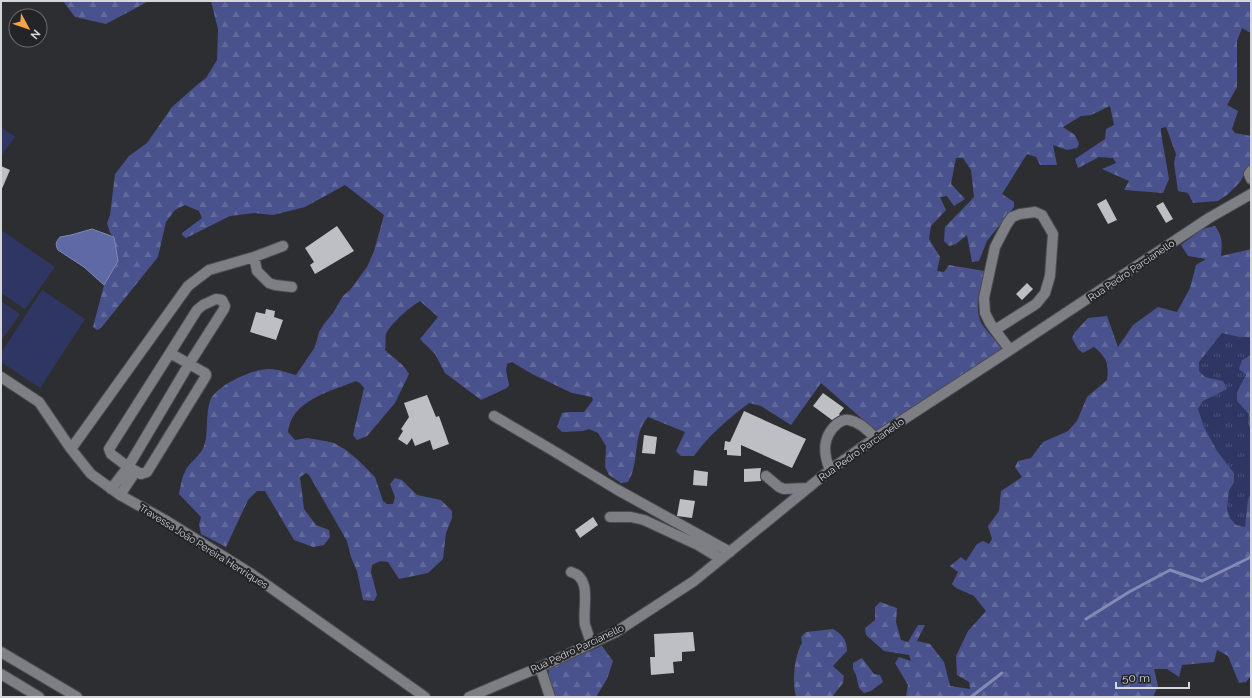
<svg xmlns="http://www.w3.org/2000/svg" width="1252" height="698" font-family="Raleway,sans-serif">
<style>
.grass{fill:url(#grass-tufts)}
.forest{fill:url(#forest-firs)}
.pitch{fill:#2f3664}
.water{fill:#5f69a6;stroke:#838ab6}
.lines{fill:none;stroke-linecap:round;stroke-linejoin:round}
.stream{stroke:#838ab6;stroke-width:3}
.building{fill:#bebfc5}
.minor-casing{stroke:#4b4c50;stroke-width:12}
.minor{stroke:#7e7f84;stroke-width:10}
.labels{text-anchor:middle;stroke-width:4;stroke-linejoin:round;paint-order:stroke}
.street-label{font-size:10px;fill:#d6d7da;stroke:#232428}
</style>
<defs>
<pattern id="grass-tufts" width="24" height="20" patternUnits="userSpaceOnUse"><rect width="24" height="20" fill="#2f3664"/><path d="M3 7l-1-3M5 7V3M7 7l1-3M15 17l-1-3M17 17v-4M19 17l1-3" fill="none" stroke="#4c527a"/></pattern>
<pattern id="forest-firs" width="22" height="20" patternUnits="userSpaceOnUse"><rect width="22" height="20" fill="#49528c"/><path d="M5 1l3.5 6h-7zM16 11l3.5 6h-7z" fill="#626a9c"/></pattern>
</defs>
<rect width="100%" height="100%" fill="#2d2e32"/>
<path class="grass" d="M1222 333 1239 337H1251V355L1242 360 1246 375 1237 392 1249 414 1248 424 1251 429V494L1248 500 1245 527 1236 525 1230 518 1227 509 1229 491 1234 482V473L1217 451 1203 427 1198 409 1203 401 1223 381 1205 377 1198 371 1199 362Z"/>
<path class="forest" d="M63 1H149L106 24 75 17Z
M211 1H1251V33L1242 28 1237 41V87L1227 105 1238 111 1232 129 1235 133 1251 136V163L1240 182 1228 194 1218 201 1193 203 1188 193 1178 191 1174 163 1176 154 1166 127 1161 128V133L1169 179 1163 193 1124 190 1129 181 1102 169 1116 163 1113 158 1099 157 1078 168 1075 159 1105 139 1106 129 1114 125 1110 106 1091 115 1081 116 1063 127 1075 135 1079 144 1077 148 1067 150 1053 145 1057 165H1040L1036 157 1027 154 1002 194 1014 202V207L987 241 979 261 972 262 967 235 956 244 949 246 944 241 945 227 974 197 971 170 963 158H956L951 184 965 199 954 206 947 196 940 197 946 210 931 226 929 239 940 257 937 271 944 272 949 265 984 271C981 287 973 309 982 324 988 333 996 340 1002 349L876 431 821 383 791 425 761 406 749 403C727 420 710 434 694 456H681L676 451 685 432 648 417C635 431 638 452 633 470 632 474 630 478 628 482L621 483 609 475 605 467 606 446 598 433 589 429 583 431 562 432 557 427 562 413 569 412H584L593 400 592 397 572 393 532 374 512 362 507 364 506 370 509 385 507 388 481 400 445 373 435 354 420 339 438 317 420 301C409 308 392 322 386 334 385 338 386 345 385 350 393 358 404 364 409 374L395 403 367 436 357 440 353 435 364 388 360 383 356 381C332 391 291 400 288 432L295 440 307 438 325 441 334 443 346 450 358 460 375 477 383 501 387 504H393L395 497 390 484 395 478 402 480 417 495 441 500 452 511V518L446 533 443 559 428 573 399 579 388 562 380 561 372 565 371 572 377 595 374 601 363 600 357 571 351 557 347 541 309 475 306 473 300 477 304 509 316 525 329 530 330 537 324 545 313 547 294 540 265 491H257L248 500 226 547 201 534 199 525 201 517 179 494C181 485 182 475 187 468 192 460 201 455 204 446 209 432 205 416 210 401 215 386 254 368 270 369 278 369 288 373 296 375L315 347 319 332 324 324 333 313 343 296 350 290 367 267 374 251 384 215 345 185 305 207 273 215 254 213 230 216 186 238 182 235V233L202 218 199 211 185 205 175 210 166 222 158 257 101 328 97 330 93 327 104 285 118 261 114 237 110 233 107 223 110 215 115 174 129 156 147 143 172 107 198 84 206 78 217 60 218 29Z
M1215 226C1223 237 1222 243 1221 256L1251 249V337H1239L1222 333 1199 362V371L1205 377 1223 381 1227 389 1203 401 1198 409 1204 427 1217 451 1234 473V482L1229 491 1227 509 1230 518 1236 525 1245 527 1248 499 1251 494V676L1246 682 1239 683 1228 656 1217 650 1214 662 1182 665 1179 677 1167 669H1154L1158 686 1153 697H906L908 685 895 663 899 657 911 661 909 655 884 651 866 635 865 628 875 620V607L880 602 897 608 896 622 901 640 908 642 918 625H925L917 641 930 644 944 662 950 686 970 689 969 682 957 675 956 656 968 631 986 611 974 596 956 588 952 584 958 572 950 566 961 557 966 561 977 544 983 541 989 544 992 539 988 526 999 511 1001 491 1022 477 1015 467 1018 461 1031 458 1043 442 1068 431 1077 421 1087 397 1107 380C1109 363 1107 358 1094 347L1083 353 1078 349 1072 338 1075 332 1088 318 1107 316 1118 347 1133 325 1158 307 1177 312 1190 288 1196 265 1206 259 1188 256 1181 245 1202 229Z
M1251 355V429L1248 424 1249 414 1237 401V392L1246 375 1239 369 1242 360Z
M833 629C842 634 847 640 847 651L833 666 844 676 843 683 832 697H796C792 683 794 656 802 643L801 637 806 632Z
M602 646 613 661 607 679 596 697H554L548 677 549 667Z
M862 658 874 674 880 675 883 682 871 691 864 693 859 688 856 675 853 669V663Z"/>
<path class="pitch" d="M1 127 15 137 1 156Z
M1 230 55 267 25 309 1 293Z
M42 290 85 319 40 388 1 362V353Z
M1 301 20 314 1 341Z"/>
<path class="water" d="M92 229 114 237 118 261 104 285 84 267 58 250C55 244 56 242 60 237L71 235Z"/>
<g class="lines">
<path class="stream" d="M1086 619 1129 592 1170 570 1202 581 1251 557
M971 697 1002 673"/>
</g>
<path class="building" d="M1 166 10 170 1 191Z
M1106 199 1117 220 1108 224 1097 204Z
M1163 202 1173 219 1166 223 1156 206Z
M337 226 354 251 315 274 310 265 314 262 305 248Z
M1027 283 1033 289 1022 300 1016 294Z
M266 309 275 311 274 317 283 320 276 340 250 332 256 312 265 314Z
M823 393 844 408 839 414 840 415 832 420 813 406Z
M427 395 436 417 439 416 449 444 433 450 430 440 415 446 412 438 407 445 398 439 403 431 401 429 409 417 404 403Z
M744 411 806 439 792 468 741 445V456L727 455V450H724L725 441 730 442Z
M644 435 657 437 655 454 642 453Z
M761 468 760 475 761 481 744 482V469Z
M694 470 708 472 707 486 693 485Z
M680 499 695 501 692 518 677 516Z
M593 517 598 525 580 538 575 530Z
M693 632 695 651 682 652V661L673 662 674 673 651 675 650 657H655L654 634Z"/>
<g class="lines">
<g class="minor-casing">
<path id="minor" d="M1251 171 1249 174 1251 179
M254 257 257 271 269 283 275 285 292 287
M995 330 1036 304 1045 293 1050 276 1053 234 1042 215 1035 212 1020 214 1012 217 1007 224 995 247 984 298 985 313 990 323 995 330 1010 350
M170 353 205 373 206 374V376L147 472 141 474 128 467 111 454 109 449Z
M1 377 39 402 71 449 91 474 120 495 165 520 250 573 425 697
M494 416 552 450 616 489 730 552
M71 449 188 286 209 270 254 257 283 246
M830 470C823 453 822 437 837 424 841 421 845 419 849 420 859 422 869 431 875 438
M766 476 779 487 784 489 807 488
M111 489 128 467 189 364 224 309 225 306 222 300 216 299 203 305 197 310 170 353
M120 495 136 471
M610 517H631L644 520 698 545 721 559
M571 572C593 578 582 608 585 625 587 631 589 637 591 643
M1 652 77 697
M540 667 550 697
M1 674 39 697
M469 697 540 667 616 632 694 581 830 470 875 438 1010 350 1209 218 1251 194"/>
</g>
<use href="#minor" class="minor"/>
</g>
<g class="labels">
<g class="street-label">
<text transform="translate(1131 270) rotate(-34)" y="4">Rua Pedro Parcianello</text>
<text transform="translate(861 449) rotate(-35)" y="4">Rua Pedro Parcianello</text>
<text transform="translate(204 546) rotate(32)" y="4">Travessa João Pereira Henriques</text>
<text transform="translate(577 648) rotate(-25)" y="4">Rua Pedro Parcianello</text>
</g>
</g>
<rect width="1252" height="698" fill="none" stroke="#d6d7da" stroke-width="4"/>
<g transform="translate(28 28) rotate(130)"><circle r="19" fill="#232428" stroke="#6b6c6f"/>
<path d="M0-3L7 15L0 10L-7 15Z" fill="#f5a346"/>
<text y="-6" font-size="11" font-weight="bold" text-anchor="middle" fill="#d6d7da">N</text>
</g>
<path d="M1116 682v6h73v-6" fill="none" stroke="#d6d7da" stroke-width="2"/>
<text x="1122" y="682" font-size="12" fill="#d6d7da" stroke="#232428" stroke-width="3" paint-order="stroke">50 m</text>
</svg>
